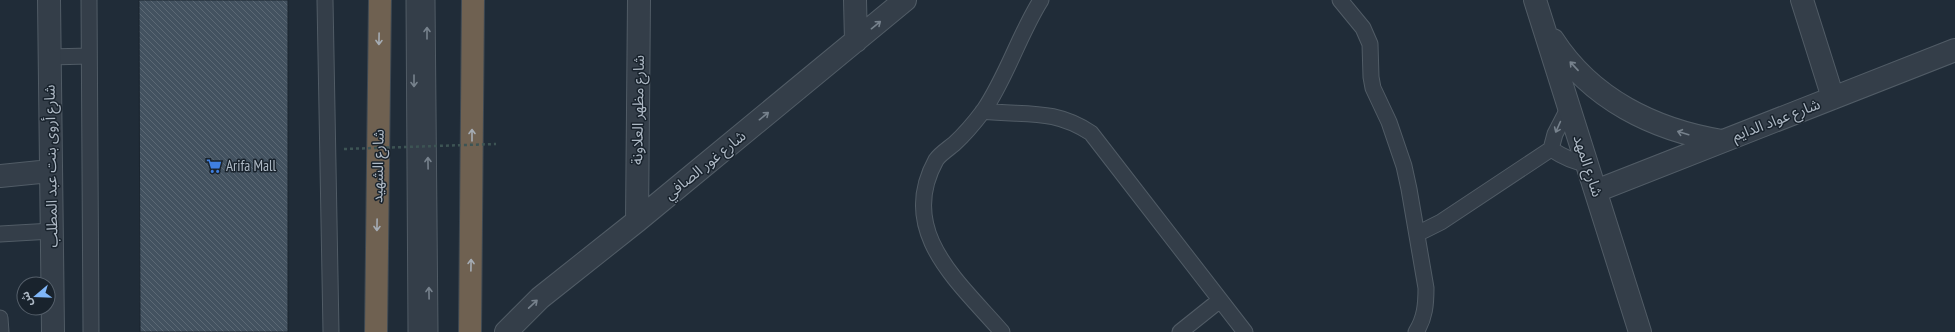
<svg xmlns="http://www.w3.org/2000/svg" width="1955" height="332" font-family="'PT Sans Narrow','Noto Sans Arabic',sans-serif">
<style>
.building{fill:url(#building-back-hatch);stroke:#1b252f}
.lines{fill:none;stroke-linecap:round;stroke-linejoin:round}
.lane-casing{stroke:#515c66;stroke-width:17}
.street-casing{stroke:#515c66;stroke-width:24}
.highway-casing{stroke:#3e4953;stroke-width:24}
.lane{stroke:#343e49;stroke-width:15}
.street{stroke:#343e49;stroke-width:22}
.highway{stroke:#6f6151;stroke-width:22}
.path-bridge{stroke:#3d5454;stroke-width:2.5;stroke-dasharray:3 3;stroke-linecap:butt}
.oneway{stroke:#77828d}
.oneway2{stroke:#a5acb4}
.labels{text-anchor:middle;stroke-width:3;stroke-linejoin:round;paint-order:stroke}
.street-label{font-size:15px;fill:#aeb9c5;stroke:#19232d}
.poi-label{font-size:15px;fill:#aeb9c5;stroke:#19232d;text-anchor:start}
</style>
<defs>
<pattern id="building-back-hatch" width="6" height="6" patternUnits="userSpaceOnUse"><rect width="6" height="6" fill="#435260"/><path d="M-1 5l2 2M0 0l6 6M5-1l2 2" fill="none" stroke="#5c6975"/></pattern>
</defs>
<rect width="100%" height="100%" fill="#202c38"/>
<path class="building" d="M139 0H288V332H140Z"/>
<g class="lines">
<g class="lane-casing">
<path id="lane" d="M89 0 91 332
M325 0 331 332
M414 0 416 332
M427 0 430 332
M1340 0 1363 28 1370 44 1371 77 1373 88 1389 122 1404 166 1409 189 1426 288C1426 304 1425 318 1416 332
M49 57 89 56
M983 111C1026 116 1053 108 1091 133L1245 332
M1551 149C1563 157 1573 162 1587 164
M0 234 52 231
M1417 234 1441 222 1551 149 1555 134 1569 107
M0 318 1 332
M1002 332C960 283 896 232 936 160 940 154 948 149 954 144 965 134 975 122 984 110 1007 76 1019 35 1041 0
M1180 332 1220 300"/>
</g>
<g class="street-casing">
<path id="street" d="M49 0 53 332
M855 0 856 41
M1535 0 1640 332
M1802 0 1833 98
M1553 40C1591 99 1654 130 1722 141
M0 176 50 171
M1596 191 1955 50
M637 221 639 0
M506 332 540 298 637 221 905 0"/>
</g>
<g class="highway-casing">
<path id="highway" d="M376 332 380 0
M470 332 473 0"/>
</g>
<use href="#lane" class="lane"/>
<use href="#street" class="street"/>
<use href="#highway" class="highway"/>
<path class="path-bridge" d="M344 149 496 144"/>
</g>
<defs><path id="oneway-shaft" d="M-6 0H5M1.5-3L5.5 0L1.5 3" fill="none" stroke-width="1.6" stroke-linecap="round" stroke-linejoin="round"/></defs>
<g class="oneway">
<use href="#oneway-shaft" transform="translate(876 25) rotate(-39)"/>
<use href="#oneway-shaft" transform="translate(427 33) rotate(-90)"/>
<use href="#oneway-shaft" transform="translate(1574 66) rotate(-133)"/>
<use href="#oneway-shaft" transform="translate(414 81) rotate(90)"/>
<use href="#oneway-shaft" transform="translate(764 116) rotate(-39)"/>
<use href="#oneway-shaft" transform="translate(1558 127) rotate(114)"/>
<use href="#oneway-shaft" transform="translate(1683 133) rotate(-163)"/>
<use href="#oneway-shaft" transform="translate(428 163) rotate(-91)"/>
<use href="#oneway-shaft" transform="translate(429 293) rotate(-91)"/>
<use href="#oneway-shaft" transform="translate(533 304) rotate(-43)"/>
</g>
<g class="oneway2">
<use href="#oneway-shaft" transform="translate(379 39) rotate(91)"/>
<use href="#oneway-shaft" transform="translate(472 135) rotate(-90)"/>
<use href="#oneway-shaft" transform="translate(377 225) rotate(91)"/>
<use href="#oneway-shaft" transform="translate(471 265) rotate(-89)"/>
</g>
<defs>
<g id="supermarket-bare" transform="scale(1.2)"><path d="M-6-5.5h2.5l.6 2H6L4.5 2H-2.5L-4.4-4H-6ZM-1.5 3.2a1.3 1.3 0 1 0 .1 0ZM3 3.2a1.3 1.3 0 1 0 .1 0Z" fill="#3f7fe0" stroke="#19232d" stroke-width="2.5" paint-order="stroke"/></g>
</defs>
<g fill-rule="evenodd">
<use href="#supermarket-bare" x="214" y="166"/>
</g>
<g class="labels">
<g class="street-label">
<text transform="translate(638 110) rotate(-89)" y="5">شارع مظهر العلاونة</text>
<text transform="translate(1776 120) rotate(-21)" y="5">شارع عواد الدايم</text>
<text transform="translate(705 165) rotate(-39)" y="5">شارع غور الصافي</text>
<text transform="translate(51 166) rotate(-91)" y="5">شارع أروى بنت عبد المطلب</text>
<text transform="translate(378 166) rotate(-89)" y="5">شارع الشهيد</text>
<text transform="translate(1588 166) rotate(72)" y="5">شارع المهد</text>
</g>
<g class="poi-label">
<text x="226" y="171">Arifa Mall</text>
</g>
</g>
<g transform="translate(36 296) rotate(251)"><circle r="19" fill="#19232d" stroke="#555f6a"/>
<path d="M0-3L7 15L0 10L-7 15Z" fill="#80b7f9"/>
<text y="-6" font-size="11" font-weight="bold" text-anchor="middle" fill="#aeb9c5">ش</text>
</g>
</svg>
